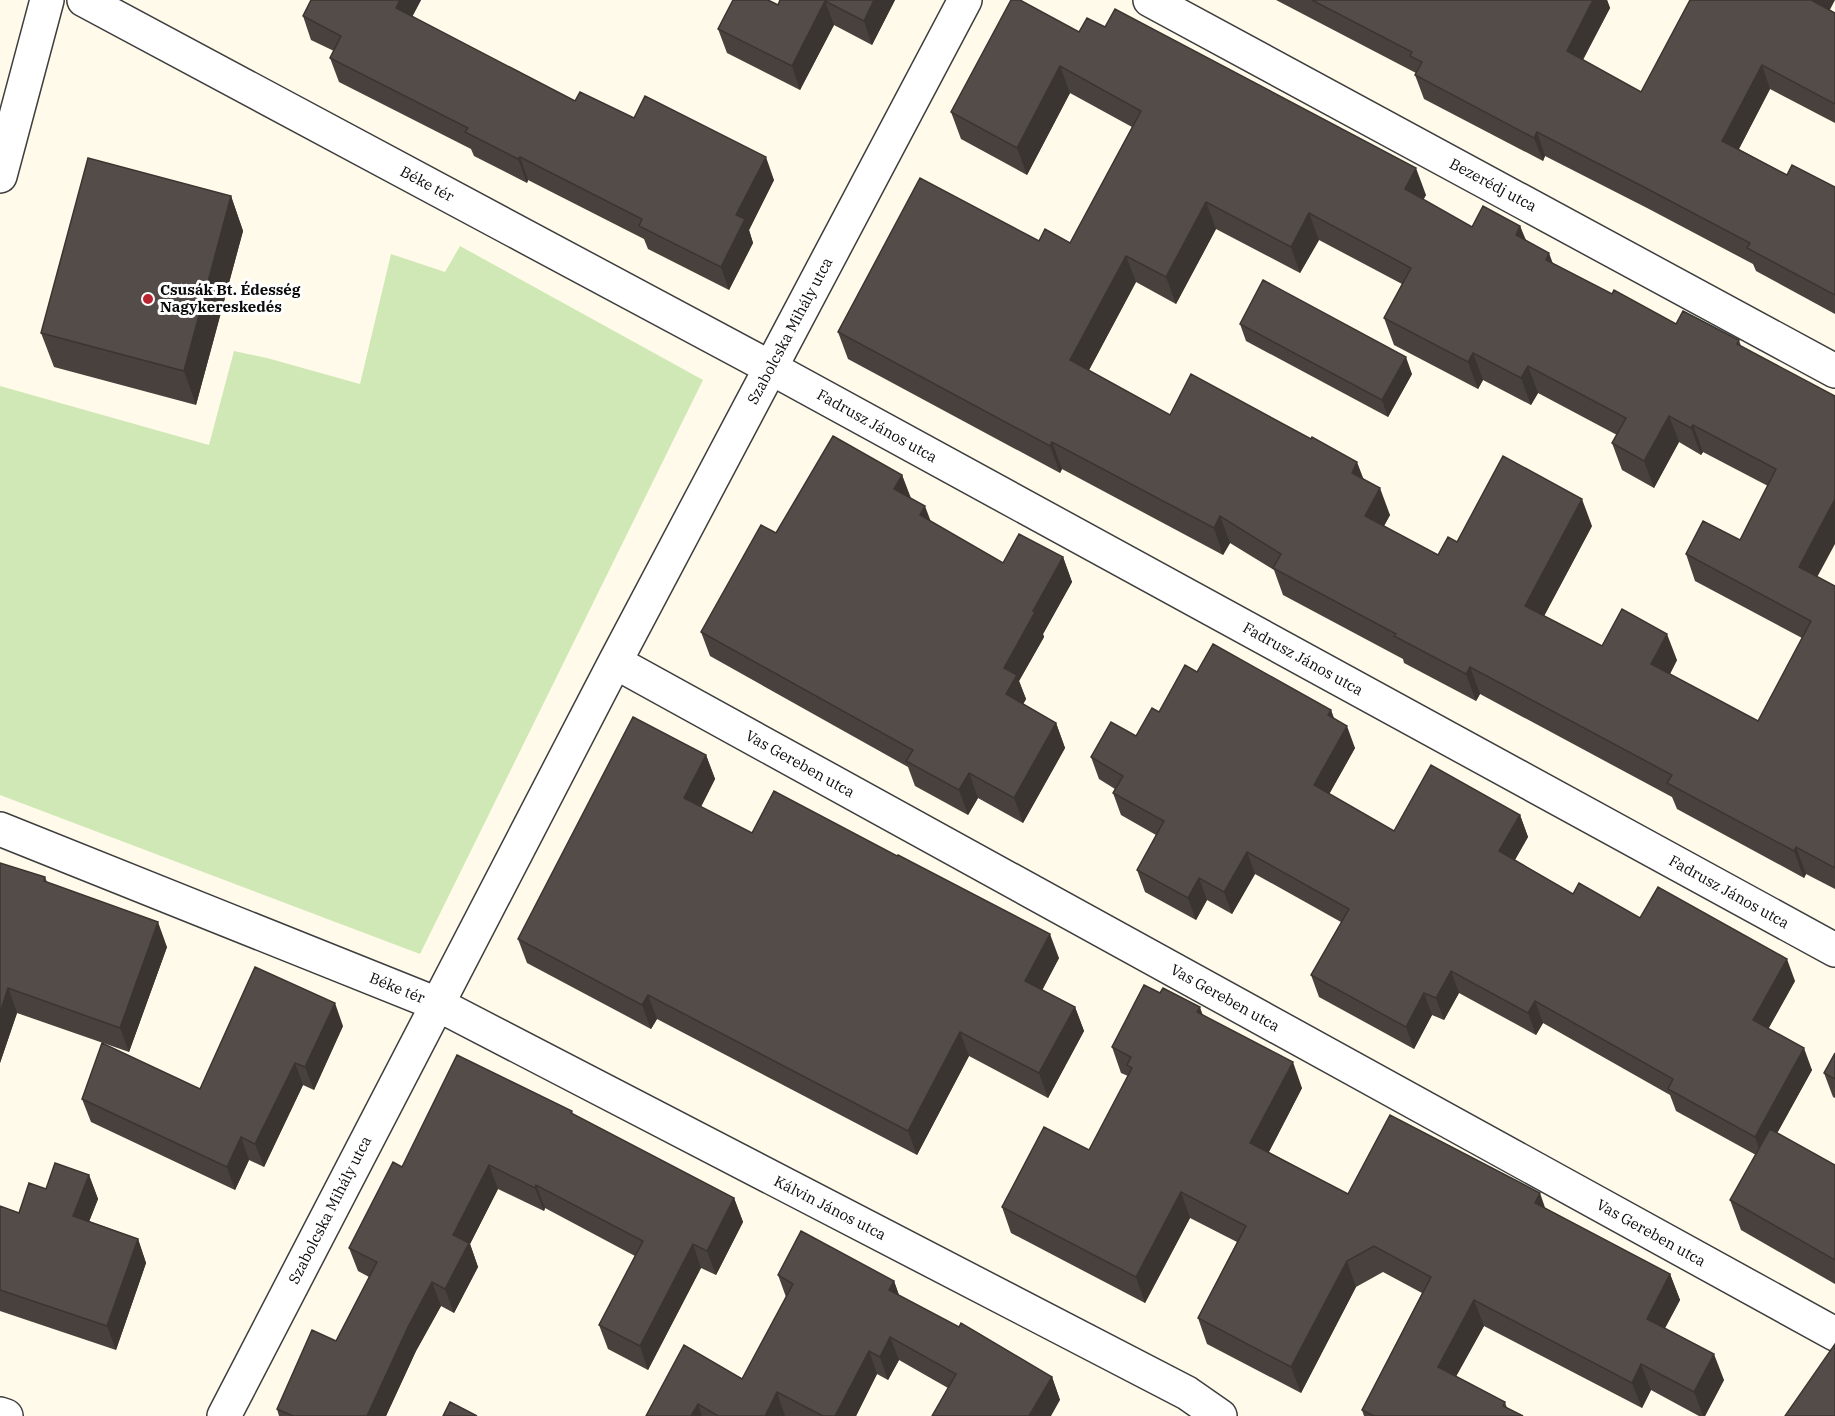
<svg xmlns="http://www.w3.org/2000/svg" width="1835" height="1416" font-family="'IBM Plex Serif',serif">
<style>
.green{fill:#d0e8b5}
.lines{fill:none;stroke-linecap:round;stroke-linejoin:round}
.minor-casing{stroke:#3e3e3e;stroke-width:36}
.minor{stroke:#fff;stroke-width:33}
.wall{fill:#48413e;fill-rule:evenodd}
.shaded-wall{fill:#3b3532}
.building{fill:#544c48;stroke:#3b3532;stroke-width:1.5;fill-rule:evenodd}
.poi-dot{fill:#b92631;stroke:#fff;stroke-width:2}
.labels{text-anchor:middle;stroke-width:6;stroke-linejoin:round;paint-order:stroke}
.street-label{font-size:15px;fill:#0b0b0b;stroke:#fff}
.poi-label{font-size:15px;font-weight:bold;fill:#0b0b0b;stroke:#fff;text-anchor:start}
</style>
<rect width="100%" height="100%" fill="#fffae9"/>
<path class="green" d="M460 246 703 380 420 954 0 795V386L209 445 234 351 267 358 360 384 391 254 445 272Z"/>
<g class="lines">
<g class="minor-casing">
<path id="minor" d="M84 0 771 368 1835 950
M1150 0 1835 371
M0 176 47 0
M615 662 1835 1334
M0 829 437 1004 1187 1393 1220 1416
M0 1414 6 1416
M224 1416 615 662 965 0"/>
</g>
<use href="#minor" class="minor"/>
</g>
<path class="wall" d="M311 0H421L412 17 575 101 634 118 774 180 749 230 753 243 729 290 648 249 644 239 528 180 527 183 474 156 471 149 339 82 330 58 334 51 311 40 303 16Z
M780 0H895L872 45 834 25 800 90 727 53 718 29 778 5Z
M1276 0H1607L1610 8 1583 60 1641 92 1830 10 1835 13V123L1770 89 1739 149 1787 175 1835 187V314L1756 271 1753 264 1649 209 1545 156 1543 161 1424 99 1415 75 1416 73Z
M1079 32 1426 195 1423 200 1472 227 1520 226 1526 240 1553 263 1612 294 1676 324 1739 340 1817 577 1835 586V889L1806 874 1804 878 1677 809 1672 797 1480 694 1476 701 1404 663 1403 659 1283 595 1274 570 1230 543 1223 555 1062 469 1060 473 848 359 838 332 1039 241 1070 243 1132 127 1070 93 1027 175 961 139 951 112ZM1216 229 1300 273 1319 240 1402 284 1384 318 1394 345 1478 389 1483 380 1531 405 1538 393 1617 435 1612 443 1622 470 1654 488 1679 442 1701 455 1703 452 1768 486 1740 540 1686 554 1695 581 1802 638 1758 721 1670 674 1677 660 1602 646 1544 616 1592 526 1457 542 1438 555 1384 526 1390 515 1364 479 1170 415 1089 370 1136 282 1176 304Z
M231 196 243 231 196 405 54 367 41 333Z
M1240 324 1412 374 1388 417 1246 341Z
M902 475 911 498 931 522 1003 563 1063 557 1072 582 1043 634 1044 637 1019 681 1026 699 1023 704 1056 723 1065 748 1023 823 978 798 968 815 915 786 908 767 710 656 701 632 776 533Z
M1197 672 1331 710 1334 719 1355 748 1329 794 1394 831 1520 815 1528 837 1515 860 1573 894 1640 918 1795 981 1768 1029 1812 1070 1777 1133 1835 1165V1284L1741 1230 1730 1200 1756 1155 1676 1111 1670 1095 1543 1023 1536 1035 1459 993 1444 1020 1432 1015 1414 1049 1319 997 1311 975 1341 922 1255 874 1232 914 1207 900 1196 920 1145 892 1137 870 1156 835 1121 815 1113 793 1115 789 1099 779 1091 757 1136 736Z
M706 755 715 779 701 807 752 833 1059 958 1042 990 1075 1007 1084 1031 1048 1098 969 1056 917 1155 657 1019 651 1029 527 963 518 939Z
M0 863 45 877 47 882 167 947 129 1052 17 1013 0 1063Z
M1160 993 1202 1015 1302 1088 1269 1152 1348 1194 1545 1208 1670 1274 1680 1300 1665 1328 1724 1380 1705 1416H1699L1651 1390 1642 1408 1484 1326 1456 1376 1505 1402 1507 1408 1523 1416H1364L1362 1410 1422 1293 1383 1272 1356 1287 1301 1393 1207 1344 1198 1318 1237 1242 1190 1218 1145 1303 1011 1233 1002 1207 1089 1150 1128 1076 1121 1073 1112 1047Z
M343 1026 314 1090 303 1085 264 1167 249 1160 235 1190 91 1122 82 1099 200 1089Z
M1835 1053V1098L1833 1097 1824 1073Z
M572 1111 573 1114 734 1198 743 1222 716 1275 701 1268 648 1370 608 1349 599 1325 635 1256 545 1208 544 1211 498 1189 470 1244 478 1267 454 1313 441 1306 416 1351 386 1416H279L277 1409 336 1341 369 1277 358 1271 349 1248 402 1167Z
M89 1175 98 1199 89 1221 138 1239 146 1263 116 1350 0 1311V1206L19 1213 46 1189Z
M778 1275 894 1281 899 1295 1052 1377 1060 1400 948 1388 899 1360 888 1380 877 1374 856 1416H646L742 1379 786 1297Z"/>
<path class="shaded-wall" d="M400 0H421L404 32 396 8Z
M874 0H895L872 45 864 21Z
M1593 0H1607L1610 8 1575 74 1567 51Z
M1814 0H1835L1822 25 1813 1Z
M825 1 834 25 800 90 792 66Z
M1762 65 1770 89 1731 164 1722 141Z
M1060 66 1070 93 1027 175 1017 148Z
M1537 132 1545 156 1543 161 1534 138Z
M520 157 528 180 527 183 518 159Z
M766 157 774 180 749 230 753 243 729 290 721 267 736 215Z
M1416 168 1426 195 1414 216 1405 189Z
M231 196 243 231 196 405 184 371Z
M1206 202 1216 229 1176 304 1166 277Z
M1309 213 1319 240 1300 273 1291 247Z
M1520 226 1530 253 1516 235Z
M1549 253 1559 280 1546 260Z
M1126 256 1136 282 1080 387 1070 360Z
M1473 353 1483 380 1478 389 1468 362Z
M1406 357 1412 374 1388 417 1382 400Z
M1528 366 1538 393 1531 405 1521 378Z
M1669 416 1679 442 1654 488 1644 461Z
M1693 425 1703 452 1701 455 1691 428Z
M1052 442 1062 469 1060 473 1050 446Z
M1357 462 1367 488 1352 473Z
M902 475 911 500 894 489Z
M1380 488 1390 515 1375 542 1365 516Z
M1582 499 1592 526 1535 633 1525 606Z
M1835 499V544L1808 594 1799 567Z
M925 506 934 530 920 515Z
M1220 516 1230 543 1223 555 1214 528Z
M1063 557 1072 582 1043 634 1044 637 1019 681 1026 699 1015 719 1006 694 1004 668 1033 611Z
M1667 634 1677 660 1661 691 1651 664Z
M1470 667 1480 694 1476 701 1466 674Z
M1331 710 1339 732 1328 715Z
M1056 723 1065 748 1023 823 1014 798Z
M1347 726 1355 748 1322 807 1314 785Z
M706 755 715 779 693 822 684 798Z
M969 773 978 798 968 815 959 790Z
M1520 815 1528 837 1507 873 1499 851Z
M1796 847 1806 874 1804 878 1794 851Z
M1247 852 1255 874 1232 914 1224 892Z
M1199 878 1207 900 1196 920 1188 898Z
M158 922 167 947 129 1052 120 1028Z
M1050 934 1059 958 1034 1006 1025 981Z
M1787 959 1795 981 1761 1042 1753 1020Z
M1451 971 1459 993 1444 1020 1436 998Z
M8 988 17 1013 0 1063V1013Z
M1424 993 1432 1015 1414 1049 1406 1027Z
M648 995 657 1019 651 1029 642 1005Z
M1535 1001 1543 1023 1536 1035 1528 1013Z
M335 1003 343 1026 314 1090 305 1067Z
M1075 1007 1084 1031 1048 1098 1039 1073Z
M1200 1007 1209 1033 1197 1012Z
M960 1032 969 1056 917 1155 908 1131Z
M1804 1048 1812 1070 1763 1159 1755 1137Z
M1293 1062 1302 1088 1260 1169 1250 1143Z
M295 1063 303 1085 264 1167 255 1144Z
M241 1137 249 1160 235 1190 227 1167Z
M489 1165 498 1189 470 1244 478 1267 454 1313 445 1289 453 1235Z
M89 1175 98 1199 82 1240 73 1216Z
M536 1185 545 1208 544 1211 535 1188Z
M1181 1192 1190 1218 1145 1303 1136 1277Z
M1540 1193 1549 1219 1535 1203Z
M734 1198 743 1222 716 1275 707 1251Z
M138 1239 146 1263 116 1350 107 1326Z
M693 1244 701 1268 648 1370 640 1346Z
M1347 1261 1356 1287 1301 1393 1291 1367Z
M1670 1274 1680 1300 1656 1345 1647 1319Z
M894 1281 902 1304 889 1290Z
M432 1282 441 1306 416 1351 386 1416H367L408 1327Z
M1474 1300 1484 1326 1447 1393 1438 1367Z
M890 1337 899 1360 888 1380 880 1357Z
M869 1351 877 1374 856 1416H835Z
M1714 1354 1724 1380 1705 1416H1703L1694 1392Z
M1641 1364 1651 1390 1642 1408 1632 1383Z
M1052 1377 1060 1400 1051 1416H1029Z
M777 1392 785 1416H765Z
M698 1404 702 1416H691Z"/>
<path class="building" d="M311 0H400L396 8 575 101 580 92 634 118 645 96 766 157 736 215 745 219 721 267 639 226 642 219 520 157 518 159 465 132 468 128 330 58 341 36 303 16Z
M733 0H768L778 5 780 0H874L864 21 825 1 792 66 718 29Z
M1011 0H1020L1079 32 1087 18 1105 27 1115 9 1416 168 1405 189 1472 227 1483 206 1520 226 1516 235 1549 253 1546 260 1612 294 1614 290 1676 324 1683 311 1739 340 1737 344 1835 396V499L1799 567 1835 586V868L1796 847 1794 851 1667 783 1672 775 1470 667 1466 674 1394 636 1396 634 1273 568 1281 554 1220 516 1214 528 1052 442 1050 446 838 332 920 178 1039 241 1045 229 1070 243 1141 111 1060 66 1017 148 951 112ZM1206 202 1291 247 1309 213 1411 268 1384 318 1468 362 1473 353 1521 378 1528 366 1626 418 1612 443 1644 461 1669 416 1691 428 1693 425 1776 469 1740 540 1703 521 1686 554 1811 621 1758 721 1651 664 1667 634 1622 609 1602 646 1525 606 1582 499 1503 456 1457 542 1448 537 1438 555 1365 516 1380 488 1352 473 1357 462 1312 437 1311 439 1191 374 1170 415 1070 360 1126 256 1166 277Z
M1312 0H1593L1567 51 1641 92 1690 0H1814L1813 1 1835 13V104L1762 65 1722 141 1787 175 1792 165 1835 187V295L1747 248 1750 243 1640 185 1537 132 1534 138 1415 75 1422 62 1410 56 1412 52Z
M88 158 231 196 184 371 41 333Z
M1263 280 1406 357 1382 400 1240 324Z
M833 436 902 475 894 489 925 506 920 515 1003 563 1019 534 1063 557 1033 611 1035 612 1004 668 1017 675 1006 694 1056 723 1014 798 969 773 959 790 906 761 913 750 701 632 761 525 776 533Z
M1213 644 1331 710 1328 715 1347 726 1314 785 1394 831 1431 765 1520 815 1499 851 1573 894 1579 883 1640 918 1658 887 1787 959 1753 1020 1804 1048 1755 1137 1668 1089 1673 1079 1535 1001 1528 1013 1451 971 1436 998 1424 993 1406 1027 1311 975 1349 909 1247 852 1224 892 1199 878 1188 898 1137 870 1164 821 1113 793 1123 776 1091 757 1111 722 1136 736 1152 708 1159 712 1185 665 1197 672Z
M633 717 706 755 684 798 752 833 774 791 897 856 898 855 1050 934 1025 981 1075 1007 1039 1073 960 1032 908 1131 648 995 642 1005 518 939Z
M0 863 45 877 44 881 158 922 120 1028 8 988 0 1013Z
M255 967 335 1003 305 1067 295 1063 255 1144 241 1137 227 1167 82 1099 102 1043 200 1089Z
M1144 985 1160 993 1163 988 1200 1007 1197 1012 1293 1062 1250 1143 1348 1194 1390 1115 1540 1193 1535 1203 1670 1274 1647 1319 1714 1354 1694 1392 1641 1364 1632 1383 1474 1300 1438 1367 1505 1402 1503 1406 1523 1416H1374L1362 1410 1431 1277 1374 1246 1347 1261 1291 1367 1198 1318 1246 1226 1181 1192 1136 1277 1002 1207 1044 1127 1089 1150 1132 1068 1127 1065 1131 1057 1112 1047Z
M1835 1053V1079L1824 1073Z
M457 1055 572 1111 571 1113 734 1198 707 1251 693 1244 640 1346 599 1325 643 1241 536 1185 535 1188 489 1165 453 1235 469 1243 445 1289 432 1282 408 1327 367 1416H293L277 1409 312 1330 336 1341 377 1262 349 1248 393 1162 402 1167Z
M1770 1129 1835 1165V1260L1730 1200Z
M55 1163 89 1175 73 1216 138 1239 107 1326 0 1290V1206L19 1213 29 1183 46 1189Z
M801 1231 894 1281 889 1290 959 1327 961 1323 1052 1377 1029 1416H932L956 1374 890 1337 880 1357 869 1351 835 1416H823L777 1392 765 1416H718L698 1404 691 1416H646L684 1345 742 1379 793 1284 778 1275Z
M1835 1344V1416H1785Z
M450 1402 477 1416H443Z"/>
<circle class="poi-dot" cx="148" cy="299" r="6"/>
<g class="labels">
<g class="street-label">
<text transform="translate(427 184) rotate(28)" y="5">Béke tér</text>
<text transform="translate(1493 185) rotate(28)" y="5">Bezerédj utca</text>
<text transform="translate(790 331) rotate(-62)" y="5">Szabolcska Mihály utca</text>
<text transform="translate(877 426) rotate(29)" y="5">Fadrusz János utca</text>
<text transform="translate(1303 659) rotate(29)" y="5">Fadrusz János utca</text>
<text transform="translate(800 764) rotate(29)" y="5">Vas Gereben utca</text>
<text transform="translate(1729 892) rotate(29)" y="5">Fadrusz János utca</text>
<text transform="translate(397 988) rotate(22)" y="5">Béke tér</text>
<text transform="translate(1225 998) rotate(29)" y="5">Vas Gereben utca</text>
<text transform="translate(830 1208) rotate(27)" y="5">Kálvin János utca</text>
<text transform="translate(330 1210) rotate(-63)" y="5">Szabolcska Mihály utca</text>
<text transform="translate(1651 1233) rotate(29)" y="5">Vas Gereben utca</text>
</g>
<g class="poi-label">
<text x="160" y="295">Csusák Bt. Édesség<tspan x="160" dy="17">Nagykereskedés</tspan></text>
</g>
</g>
</svg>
